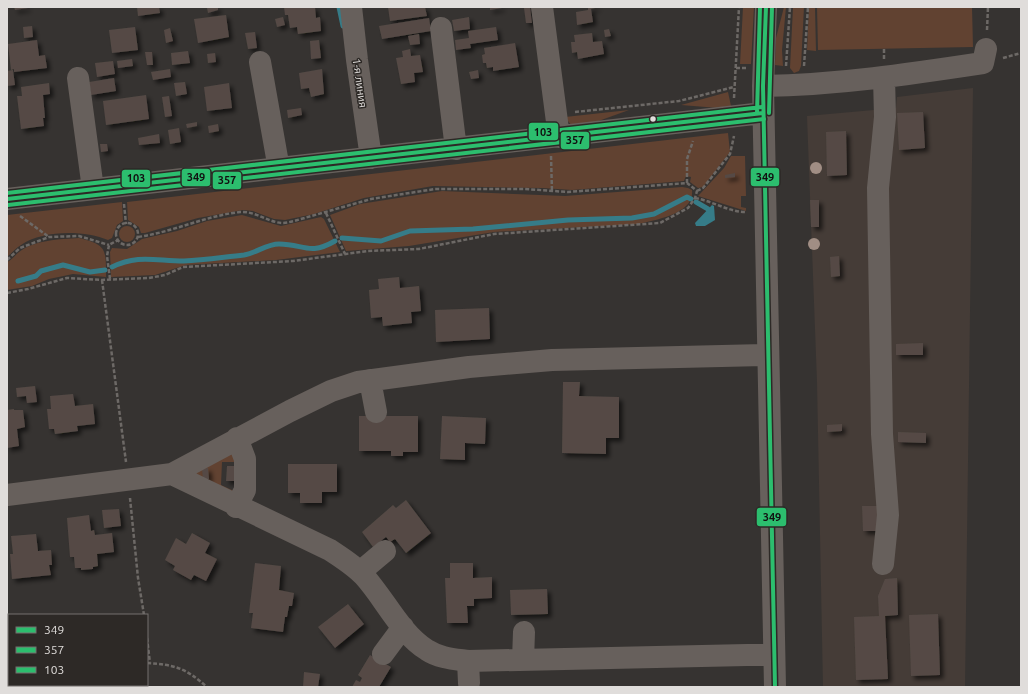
<svg xmlns="http://www.w3.org/2000/svg" width="1028" height="694" font-family="Ubuntu,sans-serif">
<style>
.built{fill:#453c37}
.green{fill:#614231}
.water{fill:#367c88}
.lines{fill:none;stroke-linecap:round;stroke-linejoin:round}
.stream{stroke:#367c88;stroke-width:5}
.building{fill:#544a45;filter:url(#shadow)}
.path{stroke:#6d6966;stroke-width:2.5;stroke-dasharray:4 2;stroke-linecap:butt}
.minor{stroke:#67605c;stroke-width:22}
.bus-1-casing{stroke:#2d2926;stroke-width:7}
.bus-2-casing{stroke:#2d2926;stroke-width:7}
.bus-3-casing{stroke:#2d2926;stroke-width:7}
.bus-1{stroke:#2cbe6e;stroke-width:4}
.bus-2{stroke:#2cbe6e;stroke-width:4}
.bus-3{stroke:#2cbe6e;stroke-width:4}
.tree{fill:#a18e84}
.bus-dot{fill:#e0dddb;stroke:#2d2926;stroke-width:1.5}
.labels{text-anchor:middle;stroke-width:3;stroke-linejoin:round;paint-order:stroke}
.street-label{font-size:11px;fill:#e0dddb;stroke:#2d2926}
.line-badge{stroke:#2d2926;stroke-width:1.5}
.pale-badge-label{font-size:11px;text-anchor:middle;font-weight:bold;fill:#111}
</style>
<defs>
<filter id="shadow"><feDropShadow dx="3.5" dy="3.5" stdDeviation="2" flood-color="#0009"/></filter>
</defs>
<rect width="100%" height="100%" fill="#363331"/>
<path class="built" d="M973 88 965 687H823L817 382 807 116 896 108 897 97Z"/>
<path class="green" d="M743 7H754L751 64H740Z
M784 7H786L782 50 783 66 775 65 776 38Z
M793 7H804L801 66 799 71 794 73 790 68Z
M809 7H815L816 51 807 50Z
M817 7H972L973 47 818 50Z
M728 92 731 106 718 108 681 105Z
M629 110 593 123 571 125 565 117Z
M728 133 730 152 703 187 698 188 690 182 691 177 686 176 684 181 572 190 542 188 433 186 364 198 314 214 285 220 274 219 253 211 243 210 198 218 145 233H141L139 227 128 220 127 202Z
M731 156H745L746 196H741V207L746 208V211L698 196 724 168Z
M682 187 688 188 692 190C695 214 655 220 638 224L494 232 409 246 346 251 330 215 360 204 442 191 565 196Z
M122 202 123 221 117 225 112 238 108 240C84 230 43 230 21 245 16 248 12 253 7 257V215Z
M242 215 281 226 321 217 324 219 340 252 276 260 186 265 155 275 111 277 110 252 112 248 127 249 142 239 177 231 207 221Z
M119 234a8 8 0 1 1 16 0a8 8 0 1 1-16 0Z
M79 238C107 245 106 249 106 277L73 274 49 279 32 286 7 290V262C12 260 14 256 19 252 34 240 60 239 79 238Z
M231 453 239 462H222L221 485 234 491 230 493 194 473Z"/>
<path class="water" d="M712 205 714 206 715 220 705 226H696L695 223Z"/>
<g class="lines">
<path class="stream" d="M339 7 343 26
M696 202 708 209
M342 238 381 241 410 231 473 229 568 220 632 218 654 214 687 197 691 199
M112 267C138 254 156 261 184 261 204 260 224 257 244 255 256 253 267 244 279 244 304 244 309 256 335 241
M18 281 36 276 41 271 63 265 90 272 105 270"/>
</g>
<path class="building" d="M14 7H28V8L15 10Z
M137 7H159L160 13 138 16Z
M218 7V10L208 13 207 8Z
M284 7H315L316 18 320 17 321 31 298 34 297 27 290 28 288 15H285Z
M388 7H425L427 16 390 21Z
M490 7H502V8L490 10Z
M530 7 532 23H526L524 8Z
M588 7H599L591 9 593 22 577 25 576 12 588 10Z
M226 15 229 37 198 43 194 19Z
M283 17 285 25 277 27 275 19Z
M469 17 470 29 454 31 452 20Z
M429 18 431 31 382 39 379 26Z
M32 26 33 37 24 38 23 27Z
M135 27 138 50 112 53 109 30Z
M496 27 498 40 470 44 471 48 456 50 455 40 469 38 468 31Z
M170 28 173 41 166 43 164 30Z
M609 29 611 36 605 37 604 30Z
M255 32 257 48 248 49 245 33Z
M592 33 593 42 602 41 604 54 578 59 577 52 572 53 571 42H575L574 35Z
M419 34 420 44 410 45 408 36Z
M37 40 39 56 45 55 47 68 14 72V69L11 70 8 44Z
M319 40 321 58 311 59 310 41Z
M515 43 519 67 493 71V67L487 68 486 63H483L482 55 485 54 484 48Z
M410 49 411 56 420 55 423 72 414 73 415 82 401 84 396 58 403 57 402 51Z
M188 51 190 63 172 65 171 53Z
M145 52H152L153 65H147Z
M215 53 216 62 208 63 207 54Z
M132 59 133 66 118 68 117 61Z
M113 61 115 74 97 77 95 63Z
M170 69 171 77 153 80 151 72Z
M322 69 324 94 311 97 309 88 301 89 299 73Z
M13 70 15 85 7 86V71Z
M478 70 479 78 471 79 469 72Z
M114 78 116 91 91 95 89 82Z
M185 82 187 94 176 96 174 83Z
M49 83 50 94 43 95 45 118H43L44 126 21 129 17 96H22L21 87Z
M229 83 232 108 207 111 204 87Z
M146 95 149 119 106 125 103 101Z
M169 96 172 116 165 117 162 97Z
M301 108 302 115 288 118 287 110Z
M923 112 925 148 899 150 897 113Z
M197 122V126L187 128 186 124Z
M218 124 219 131 209 133 208 126Z
M179 128 181 142 170 144 168 130Z
M846 131 847 175 827 176 826 132Z
M159 134 160 143 139 145 138 138Z
M100 144H107L108 151 101 152Z
M735 173V177L725 178V175Z
M810 200H819V227H811Z
M839 256 840 276 831 277 830 257Z
M399 277 400 288 419 286 421 311 411 312 412 323 383 326 382 317 371 318 369 290 379 289 378 279Z
M489 308 490 339 436 342 435 310Z
M923 343V355H896V344Z
M563 382H580L579 396 619 397V438H606V454L562 453Z
M35 386 37 402 27 403 26 396 17 397 16 388Z
M73 394 75 406 93 404 95 424 77 426 78 431 55 434 54 429H49L47 409H51L50 396Z
M14 409V410H23L25 427 17 429 19 446 7 448V410Z
M359 416H418V452H403V456H391V451H359Z
M442 416 486 418 485 444 465 443V460L440 459Z
M842 424V431L827 432V425Z
M898 432 926 433V443L898 442Z
M288 464H337V492H322V503H300V493H288Z
M227 466H240V481H226Z
M208 468 209 479H203L202 469Z
M406 500 431 533 406 553 395 539 390 542 386 537 373 547 362 532 393 505 396 508Z
M862 506H878L877 531H863Z
M119 509 121 526 104 528 102 510Z
M89 515 91 531 94 530 95 535 112 533 114 552 97 554 98 566 93 567V569L81 570V568H75L74 557H70L67 518Z
M192 533 210 543 205 553 217 559 206 581 194 575 191 580 173 570 175 566 165 560 176 538 186 544Z
M36 534 38 551 51 550 52 565H49L51 575 12 579 10 554H13L11 536Z
M255 563 281 566 279 590 294 593 292 606H289L287 617H285L283 632 251 628 253 613H249Z
M450 563H473V578L492 577V598L474 599V606H467L468 623H447L445 578H450Z
M897 578 898 615 885 616 888 679 856 680 854 617 879 616 878 596 885 579Z
M547 589 548 614 511 615 510 590Z
M348 604 364 624 335 648 318 627Z
M938 614 940 675 911 676 909 615Z
M370 655 391 667 379 687H352L356 680 360 682 362 678 358 675Z
M304 672 320 674 318 687H303Z"/>
<g class="lines">
<path class="path" d="M987 30 988 7
M1003 58 1021 53
M884 59V49
M786 66 790 7
M804 66 808 7
M736 68H746
M734 98 739 7
M575 112 679 101 734 87
M551 156 552 192
M687 183V159L693 141
M697 191 703 188 730 154 734 136
M695 198C712 201 729 212 746 212
M124 204 126 224
M326 213 345 254
M20 216 49 237
M116 234a11 11 0 1 1 22 0a11 11 0 1 1-22 0Z
M7 260 20 248 49 237 79 236 109 245
M110 279 107 256 109 245 118 240
M102 280 126 462
M7 293 28 289 67 278 102 280 149 278 165 275 183 267 293 261 368 251 419 249 494 234 660 223 688 208 695 198 697 191 687 183 568 192 525 189H435L371 199 294 221C290 222 286 223 282 223 267 222 256 211 240 212 205 216 173 232 138 237
M130 498 138 578 144 615
M147 638 150 663
M7 663H9
M147 663C176 665 185 668 207 687"/>
<path class="minor" d="M351 7 357 60 371 158
M542 7 559 137
M766 7 763 86 775 687
M441 28 456 149
M260 62 279 169
M78 78 93 189
M763 86C837 85 910 74 983 63L986 49
M7 199 763 113
M370 380 376 412
M172 474 330 550C342 558 355 566 364 576 385 599 400 633 427 650 439 658 454 659 468 661L747 655H774
M7 495 172 474 290 411 331 391 358 382 469 367 552 360 768 355
M236 507 245 490V459L237 438
M883 564 888 515 882 434 878 188 885 117 884 77
M360 572 385 551
M383 654 403 627
M523 660 524 632
M468 661 469 683"/>
<g class="bus-1-casing">
<path id="bus-1" d="M766 7 763 86 775 687
M7 199 763 113"/>
</g>
<g class="bus-2-casing">
<path id="bus-2" d="M769 113 772 7
M8 205 764 119"/>
</g>
<g class="bus-3-casing">
<path id="bus-3" d="M757 113 760 7
M7 193 762 107"/>
</g>
<use href="#bus-1" class="bus-1"/>
<use href="#bus-2" class="bus-2"/>
<use href="#bus-3" class="bus-3"/>
</g>
<g class="tree">
<circle cx="816" cy="168" r="6"/>
<circle cx="814" cy="244" r="6"/>
</g>
<circle class="bus-dot" cx="653" cy="119" r="3.5"/>
<g class="labels">
<g class="street-label">
<text transform="translate(360 83) rotate(82)" y="4">1-я линия</text>
</g>
</g>
<g class="line-badge">
<rect x="528" y="122" width="31" height="19" rx="4" fill="#2cbe6e"/>
<rect x="560" y="131" width="30" height="19" rx="4" fill="#2cbe6e"/>
<rect x="750" y="167" width="30" height="20" rx="4" fill="#2cbe6e"/>
<rect x="181" y="168" width="30" height="19" rx="4" fill="#2cbe6e"/>
<rect x="121" y="169" width="30" height="19" rx="4" fill="#2cbe6e"/>
<rect x="212" y="171" width="30" height="19" rx="4" fill="#2cbe6e"/>
<rect x="756" y="507" width="31" height="20" rx="4" fill="#2cbe6e"/>
</g>
<g class="pale-badge-label">
<text x="543" y="136">103</text>
<text x="575" y="144">357</text>
<text x="765" y="181">349</text>
<text x="196" y="181">349</text>
<text x="136" y="182">103</text>
<text x="227" y="184">357</text>
<text x="772" y="521">349</text>
</g>
<rect width="1028" height="694" fill="none" stroke="#e0dddb" stroke-width="16"/>
<rect x="8" y="614" width="140" height="72" fill="#2d2926" stroke="#75716e"/>
<rect x="16" y="627" width="20" height="6" fill="#2cbe6e" stroke="#75716e"/>
<text x="44" y="634" font-size="12" fill="#e0dddb">349</text>
<rect x="16" y="647" width="20" height="6" fill="#2cbe6e" stroke="#75716e"/>
<text x="44" y="654" font-size="12" fill="#e0dddb">357</text>
<rect x="16" y="667" width="20" height="6" fill="#2cbe6e" stroke="#75716e"/>
<text x="44" y="674" font-size="12" fill="#e0dddb">103</text>
</svg>
